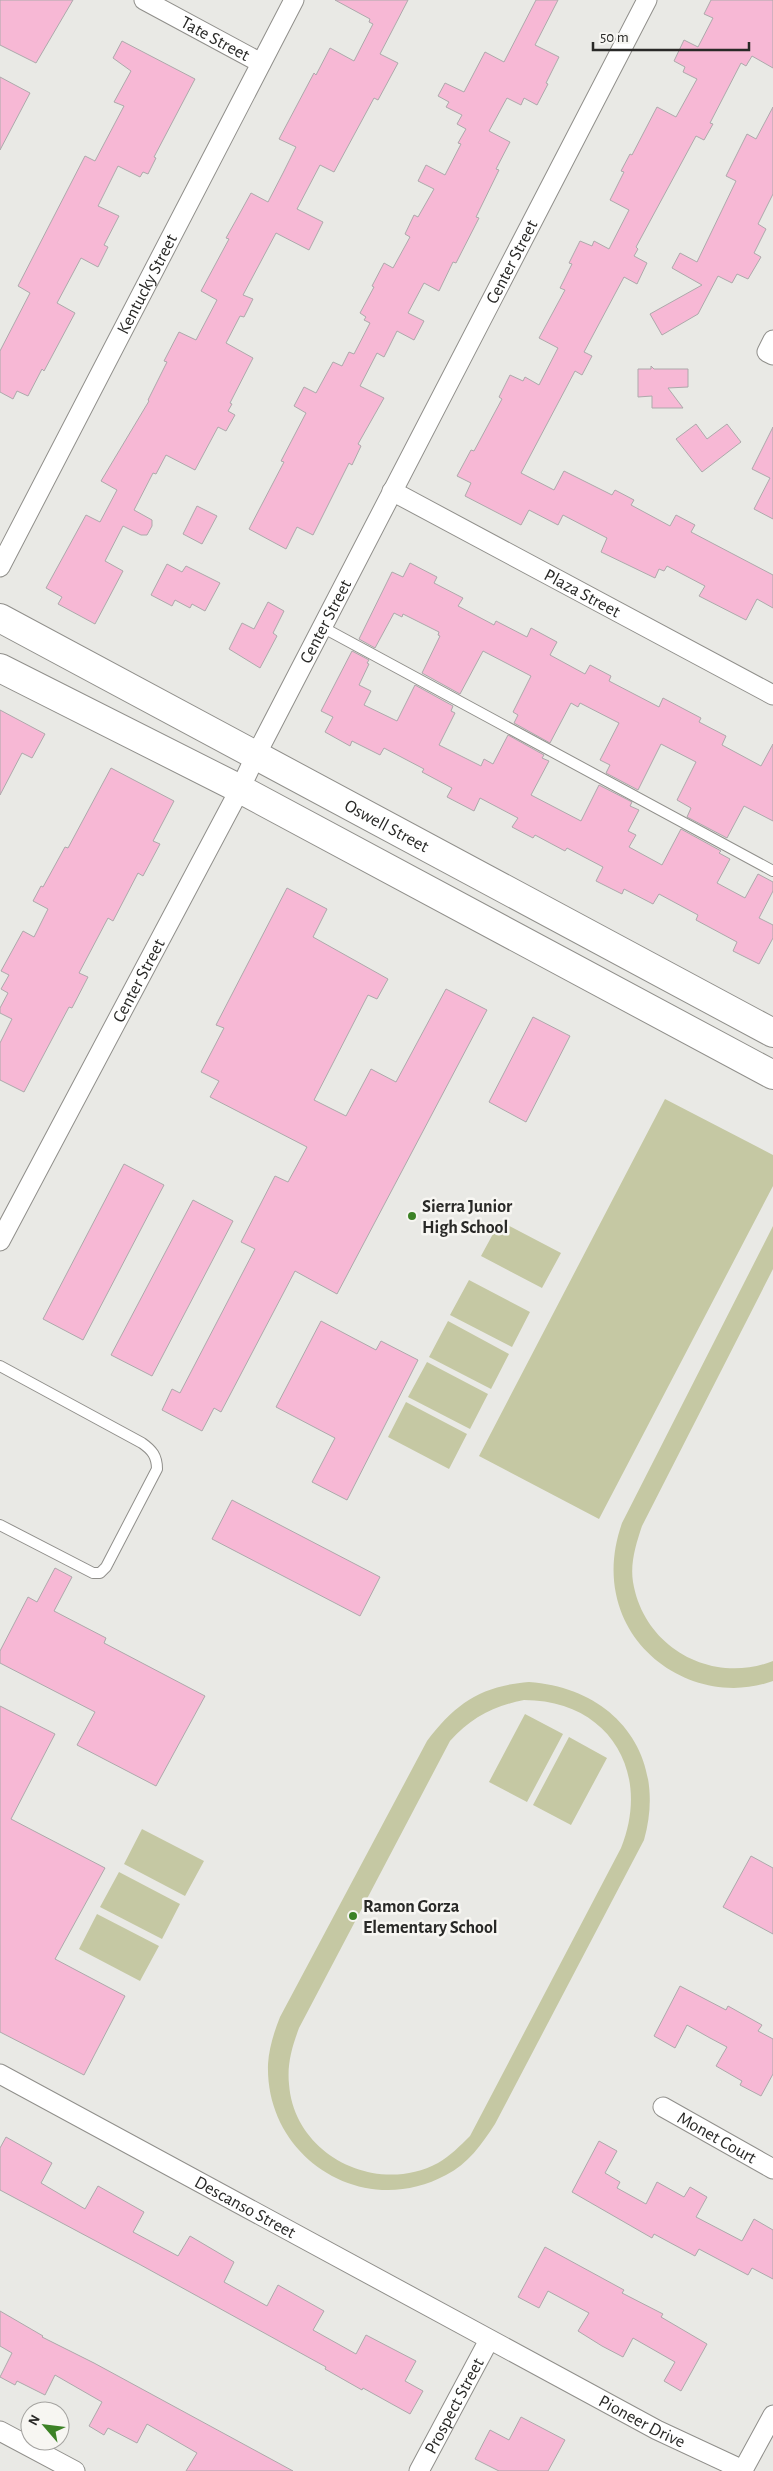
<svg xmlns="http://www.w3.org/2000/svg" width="773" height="2471" font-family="'Alegreya Sans',sans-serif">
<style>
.park{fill:#c5c8a3;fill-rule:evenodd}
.building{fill:#f7b8d5;stroke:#ada9ab}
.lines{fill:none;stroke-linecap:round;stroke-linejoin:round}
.service-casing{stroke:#908f8b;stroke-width:12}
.minor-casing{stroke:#908f8b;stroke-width:21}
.secondary-casing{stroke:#908f8b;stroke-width:30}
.service{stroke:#fff;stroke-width:10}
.minor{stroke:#fff;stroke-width:19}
.secondary{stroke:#fff;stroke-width:28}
.poi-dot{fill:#3c8226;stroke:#f7f6f2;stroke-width:2}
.labels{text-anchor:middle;stroke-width:5;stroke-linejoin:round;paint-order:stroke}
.street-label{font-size:18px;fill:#292927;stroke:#f7f6f2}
.poi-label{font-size:18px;font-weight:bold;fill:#292927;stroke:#f7f6f2;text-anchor:start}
</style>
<rect width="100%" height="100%" fill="#e9e9e5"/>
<path class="park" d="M665 1099 773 1155V1186L599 1519 479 1456Z
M500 1221 561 1253 542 1288 481 1256Z
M773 1226V1269L642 1526C636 1544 630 1563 633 1582 644 1648 712 1685 773 1661V1681C707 1705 630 1664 616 1594 611 1570 614 1546 622 1523Z
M469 1280 530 1312 512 1347 450 1315Z
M448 1321 509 1354 491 1389 429 1357Z
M427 1362 488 1394 470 1429 408 1397Z
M406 1402 467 1434 449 1469 388 1437Z
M529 1682C615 1688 668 1755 644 1840L495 2124C482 2144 468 2164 446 2175 363 2220 265 2158 268 2064 269 2048 274 2032 280 2017L427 1741C456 1703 481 1686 529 1682ZM524 1700C608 1700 652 1771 621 1848L470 2136C460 2146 450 2156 438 2163 376 2196 294 2155 289 2084 287 2064 292 2047 299 2028L450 1741C471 1718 493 1706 524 1700Z
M525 1714 563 1734 527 1802 489 1782Z
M569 1737 607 1758 571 1825 533 1805Z
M142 1829 204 1861 185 1896 124 1864Z
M119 1872 180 1904 162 1939 100 1907Z
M97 1914 159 1946 140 1981 79 1949Z"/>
<path class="building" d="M0 0H73L36 63 0 45Z
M335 0H408L380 54 398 63 378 100 374 98 334 172 320 165 297 209 323 222 309 250 276 233 243 295 253 299 244 317 240 316 226 343 253 358 230 403 232 404 228 411 235 415 226 431 218 427 195 470 166 455 156 474 153 473 134 510 152 520V526L147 535H141L123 526 105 561 123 571 95 624 58 604 62 597 46 588 86 515 100 522 117 490 101 481 149 401 148 400 167 362 164 361 179 332 196 340 217 300 201 291 229 239 226 238 235 222 251 193 268 202 283 173 296 147 279 139 314 73 316 75 330 48 354 61 373 24 369 22 370 19Z
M536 0H558L535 45 559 57 546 83 548 84 537 105 524 98 521 105 507 98 489 131 510 142 496 169 499 170 476 217 479 218 456 263 453 262 439 291 424 283 408 313 424 321 414 340 397 331 384 357 377 353 360 386 384 398 358 444 361 446 352 465 349 463 313 535 297 527 286 549 249 529 284 462 281 461 306 413 294 406 304 387 316 393 333 362 342 366 349 352 354 354 370 323 364 320 366 317 360 313 374 287 372 286 384 263 393 268 410 237 405 234 414 215 418 217 434 189 418 181 426 165 445 175 461 144 458 143 466 129 457 124 462 115 446 107 449 102 438 96 445 83 464 92 485 52 504 62Z
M711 0H773V68L752 56 746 66 741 63 710 123 713 124 704 140 696 136 636 247 638 249 634 256 647 263 637 284 624 277 584 352 592 356 582 375 575 371 521 473 554 490 564 471 612 495 615 490 634 500 631 505 670 526 676 515 695 525 691 532 773 575V608L757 599 746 620 699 596 705 586 667 566 664 571 659 569 655 578 601 552 607 538 563 515 558 525 529 510 521 525 465 496 471 483 457 476 471 450 474 451 502 399 499 397 510 375 523 381 525 377 539 385 558 348 539 338 565 290 560 288 572 264 569 263 580 241 592 246 594 241 609 249 629 210 610 200 624 172 621 171 630 154 632 155 657 107 676 117 697 79 683 72 685 67 674 61 684 40 698 47 713 18 704 14Z
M122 41 195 79 154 157 156 158 148 174 143 172 140 177 118 166 98 206 119 216 104 245 108 247 98 267 81 258 57 303 75 313 44 371 42 369 28 396 17 391 13 399 0 392V351L30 293 18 286 85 156 95 161 124 106 114 102 131 71 113 58Z
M0 77 30 93 0 150Z
M773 107V194L758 224 766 229 754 253 761 257 748 279 737 274 732 283 718 276 698 314 662 335 650 314 702 285 672 268 680 253 697 262 736 181 726 176 747 134 756 139Z
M651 366 654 369H688V387L668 388 683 408H652V396L638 397V369H651Z
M696 424 707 439 727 424 741 442 702 472 676 439Z
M773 427V519L754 509 770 478 752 469Z
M197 506 217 516 202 544 183 534Z
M410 563 437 577 434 583 463 598 458 606 494 625 496 621 527 637 531 628 557 642 550 655 585 674 590 665 611 676 609 681 659 707 663 698 701 718 699 722 726 736 722 745 761 766 773 744V821L744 806 727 838 687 817 691 808 677 800 696 762 661 744 638 790 606 773 610 765 600 760 619 723 580 703 578 707 571 703 550 743 514 723 518 715 513 712 531 676 483 651 460 694 422 673 440 636 438 635 439 632 403 614 402 617 394 613 375 648 359 639 392 572 403 577Z
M167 564 182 572 186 566 220 583 205 611 192 604 190 608 175 600 172 606 151 595Z
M268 602 284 611 273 633 277 636 260 668 229 649 242 623 254 629Z
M352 651 369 660 367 663 369 664 359 685 371 691 364 705 397 721 415 685 453 706 451 711 455 713 439 745 481 766 484 759 493 764 508 735 544 755 542 758 549 761 531 795 581 821 599 785 632 802 630 806 639 810 628 831 636 835 629 847 662 865 681 829 721 851 719 853 730 859 717 883 745 898 758 874 773 882V891L759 918 773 925V938L759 964 733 951 737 942 696 920 698 915 659 894 653 904 624 889 622 894 596 881 603 867 567 848 565 851 535 835 533 838 512 827 518 818 480 798 474 811 447 797 452 788 422 772 424 769 384 748 380 755 352 741 350 746 325 732 333 717 321 711Z
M0 710 45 734 32 758 22 753 0 795Z
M111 768 174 801 153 841 160 844 143 876 138 873 113 921 108 918 79 973 88 977 72 1008 69 1007 24 1092 0 1080V1043L12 1019 0 1013V1008L8 993 1 989 9 975 1 971 23 931 34 937 48 909 33 901 41 886 43 887 65 847 68 848Z
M287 888 327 909 313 937 388 979 377 999 368 995 314 1100 346 1116 371 1069 396 1082 446 989 487 1010 337 1294 295 1271 221 1412 214 1408 202 1431 162 1410 172 1389 180 1393 255 1249 241 1242 275 1176 288 1182 307 1147 210 1097 219 1081 201 1072 224 1028 216 1025Z
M533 1017 570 1036 526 1122 489 1102Z
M124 1164 164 1185 83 1340 43 1319Z
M193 1200 233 1221 152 1376 111 1355Z
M321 1321 376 1350 381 1341 418 1360 347 1500 312 1482 335 1438 276 1407Z
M232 1500 380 1577 360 1616 212 1539Z
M55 1568 72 1577 54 1611 106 1638 104 1643 205 1696 156 1786 77 1745 95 1712 0 1663V1651L28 1597 37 1602Z
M0 1706 55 1734 11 1819 105 1868 55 1959 125 1996 84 2075 0 2032Z
M751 1856 773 1868V1934L723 1907Z
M680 1986 726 2010 728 2006 762 2025 758 2031 773 2039V2074L761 2096 740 2085 742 2081 716 2066 727 2047 710 2038 687 2025 675 2048 654 2036Z
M6 2137 52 2163 41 2183 85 2209 98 2186 144 2212 133 2232 178 2256 190 2236 234 2262 224 2282 267 2306 278 2285 324 2311 313 2330 356 2354 366 2335 416 2361 405 2381 423 2391 410 2414 363 2388 362 2390 325 2369 326 2367 139 2264 0 2190V2148Z
M599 2141 617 2151 605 2173 620 2182 617 2188 646 2204 657 2182 684 2197 690 2187 707 2197 696 2217 742 2241 754 2219 773 2230V2279L752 2268 748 2275 699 2249 695 2256 654 2234 652 2238 572 2192Z
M545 2247 624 2290 622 2293 663 2314 661 2317 707 2344 681 2391 664 2381 675 2362 633 2338 623 2357 602 2346 578 2331 589 2313 548 2291 539 2308 518 2297Z
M0 2311 43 2336 42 2337 94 2363 293 2471H186L197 2453 147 2424 137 2443 108 2428 104 2435 89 2426 102 2402 55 2375 45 2395 17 2381 15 2385 0 2377 12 2353 0 2346Z
M521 2417 565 2440 548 2471H499L475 2459 490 2430 509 2440Z"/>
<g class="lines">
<g class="service-casing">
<path id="service" d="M322 627 773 871
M0 1366 142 1443C152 1450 157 1456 157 1469L106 1567 100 1573H93L0 1525"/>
</g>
<g class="minor-casing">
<g id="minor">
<path id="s1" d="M144 0 261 63"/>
<path d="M773 340 767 352 773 355"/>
<path id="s2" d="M392 491 773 695"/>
<path id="s3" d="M0 567 294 0"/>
<path id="s4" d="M0 1241 240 789 256 755 647 0"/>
<path id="s5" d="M0 2074 657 2430 743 2470 773 2415"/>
<path id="s6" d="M663 2107 773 2169"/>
<path d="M0 2431 75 2471"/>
<path id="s7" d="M419 2471 489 2340"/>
</g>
</g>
<g class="secondary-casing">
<g id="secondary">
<path id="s8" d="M0 618 773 1033"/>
<path d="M0 668 240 789 773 1075"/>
</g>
</g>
<use href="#service" class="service"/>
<use href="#minor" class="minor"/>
<use href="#secondary" class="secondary"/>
</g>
<g class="poi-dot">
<circle cx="412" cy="1216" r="5"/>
<circle cx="353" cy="1916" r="5"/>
</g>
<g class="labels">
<g class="street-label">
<text dy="6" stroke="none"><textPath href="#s1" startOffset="81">Tate Street</textPath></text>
<text dy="6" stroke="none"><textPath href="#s4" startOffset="1105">Center Street</textPath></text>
<text dy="6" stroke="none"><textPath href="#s3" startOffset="319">Kentucky Street</textPath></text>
<text dy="6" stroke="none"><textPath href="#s2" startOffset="216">Plaza Street</textPath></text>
<text dy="6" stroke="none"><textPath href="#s4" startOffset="700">Center Street</textPath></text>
<text dy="6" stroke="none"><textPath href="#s8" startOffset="439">Oswell Street</textPath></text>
<text dy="6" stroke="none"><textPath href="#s4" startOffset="295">Center Street</textPath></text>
<text dy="6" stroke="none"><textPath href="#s6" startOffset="62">Monet Court</textPath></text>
<text dy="6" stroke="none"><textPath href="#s5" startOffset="279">Descanso Street</textPath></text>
<text dy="6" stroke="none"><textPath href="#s7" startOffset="74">Prospect Street</textPath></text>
<text dy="6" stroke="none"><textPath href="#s5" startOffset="730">Pioneer Drive</textPath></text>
</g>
<g class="poi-label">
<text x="422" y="1212">Sierra Junior<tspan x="422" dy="21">High School</tspan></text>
<text x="363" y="1912">Ramon Gorza<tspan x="363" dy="21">Elementary School</tspan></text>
</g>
</g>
<g transform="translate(45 2426) rotate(298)"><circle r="24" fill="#f7f6f2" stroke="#a5a4a1"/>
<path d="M0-4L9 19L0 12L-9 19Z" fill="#3c8226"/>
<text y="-8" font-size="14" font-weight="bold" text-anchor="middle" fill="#292927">N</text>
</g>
<path d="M593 42v8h156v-8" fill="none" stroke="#292927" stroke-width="2.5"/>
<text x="600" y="42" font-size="15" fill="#292927" stroke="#f7f6f2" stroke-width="4" paint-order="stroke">50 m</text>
</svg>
